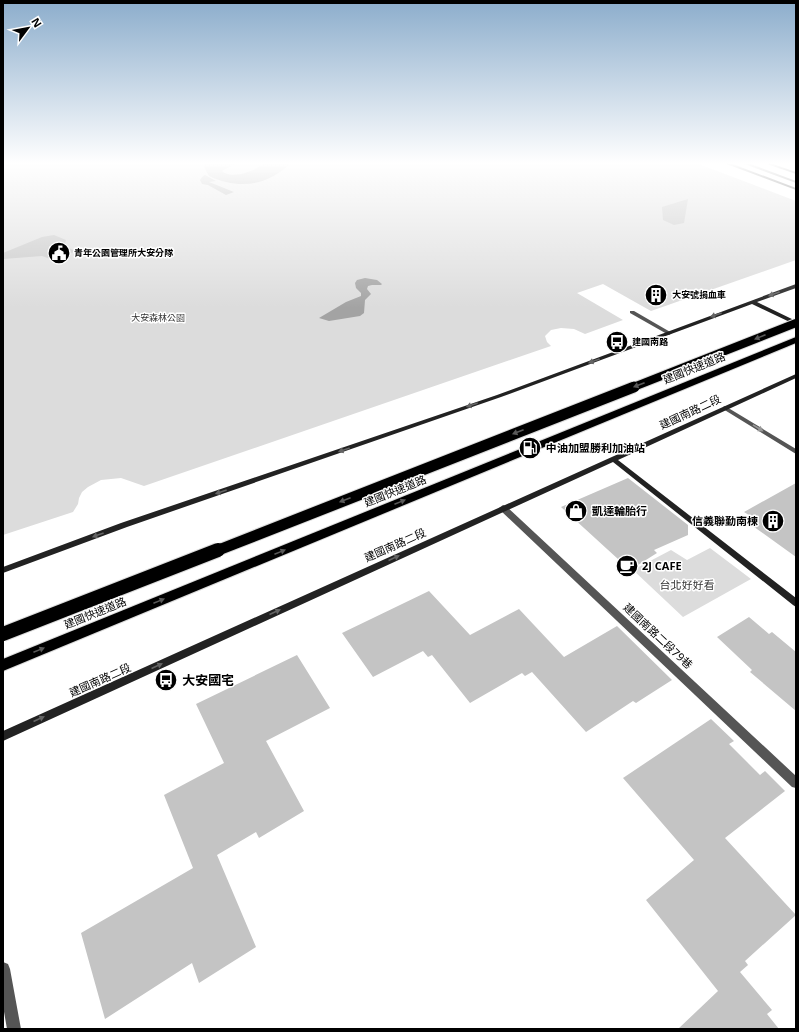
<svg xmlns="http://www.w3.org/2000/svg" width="799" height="1032" font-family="'Noto Sans','Noto Sans TC',sans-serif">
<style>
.green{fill:#dcdcdc}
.water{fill:#a3a3a3}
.building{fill:#c4c4c4}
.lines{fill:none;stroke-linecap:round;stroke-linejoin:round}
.highway-casing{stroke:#dbdbdb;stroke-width:2}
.lane{fill:#555;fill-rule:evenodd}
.street{fill:#555;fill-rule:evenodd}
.secondary{fill:#222;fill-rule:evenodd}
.highway{fill:#000;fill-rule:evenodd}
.highway-bridge-far2-casing{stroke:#dbdbdb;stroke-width:10;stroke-linecap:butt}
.highway-bridge-far1-casing{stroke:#dbdbdb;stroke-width:13;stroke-linecap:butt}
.highway-bridge-casing{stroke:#dbdbdb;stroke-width:16;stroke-linecap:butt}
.highway-bridge-far2{stroke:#000;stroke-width:8}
.highway-bridge-far1{stroke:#000;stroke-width:11}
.highway-bridge{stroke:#000;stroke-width:14}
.oneway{fill:#646464}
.oneway2{fill:#595959}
.oneway3{fill:#999}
.labels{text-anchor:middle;stroke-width:3;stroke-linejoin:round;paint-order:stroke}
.far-poi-label{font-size:9px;font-weight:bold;fill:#000;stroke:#fff;text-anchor:start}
.far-park-label{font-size:9px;fill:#333;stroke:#fff}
.street-label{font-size:11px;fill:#000;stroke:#fff}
.poi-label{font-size:11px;font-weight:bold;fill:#000;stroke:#fff;text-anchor:start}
.park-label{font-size:11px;fill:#333;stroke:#fff}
.near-poi-label{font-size:13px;font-weight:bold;fill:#000;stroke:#fff;text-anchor:start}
</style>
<rect width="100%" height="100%" fill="#fff"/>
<path class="green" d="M7 163H696L796 201V260L651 311 603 284 577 293 623 320 585 334 574 329 561 328 551 330 545 336 547 342 551 346 144 486 121 478 101 480 88 487 82 492 79 498 78 504 73 512 3 535V164Z
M710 548 751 579 683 617 633 570 671 550 687 560Z"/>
<path class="water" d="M205 163H237L222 171C231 180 256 171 264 163H291C267 186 239 190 209 176L204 167Z
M205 175 216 181 209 182 234 192 226 195 208 185 202 184 200 180 203 176Z
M365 278 377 280 382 284 381 285H372L368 286 367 289 371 294 365 300 364 313 360 316 329 321 319 318 346 302 361 296V293L356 288 355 283 357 280Z"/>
<path class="building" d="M688 199 684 223 674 225 663 220 662 207Z
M54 235 66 240 64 246 78 252 61 254 60 256 53 260 42 256 3 259V253L42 237Z
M628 478 688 525V535L654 550 657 553 630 570 561 507Z
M796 483V557L750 524 752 522 747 519 752 517 744 512Z
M429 591 470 635 519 609 564 657 617 626 672 680 636 703 633 701 586 732 532 672 525 676 522 673 470 703 432 655 428 657 423 651 373 677 342 633Z
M749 617 769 634 772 632 796 652V711L750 672 752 670 717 637Z
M297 655 330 708 266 741 304 811 259 838 256 832 217 855 256 947 199 983 192 963 105 1019 81 933 193 868 164 795 224 763 196 704Z
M711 719 734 741 729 744 760 775 765 771 785 791 725 838 796 915 745 961 748 965 740 972 772 1010 767 1014 779 1029H678L718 991 646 900 694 860 623 778Z"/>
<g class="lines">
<g class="highway-casing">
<path id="highway" d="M796 337V343L3 671V659Z"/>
</g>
<path class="lane" d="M742 163H748L796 181V183Z
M630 311H634L672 333 669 335 667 334 630 313Z
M725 406 796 449V454L723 409V407Z"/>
<path class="street" d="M503 505 506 506 796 776V788L792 787 500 510 499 508Z
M3 962 8 964 10 969 21 1029H7L3 1006Z"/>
<path class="secondary" d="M724 163H730L796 188V190Z
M764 163H770L796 172V174Z
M796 284V288L757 302 796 321V325L752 304 501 397 127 527 3 573V567L121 523 497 395Z
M796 374V378L618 460 796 598V607L793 605 613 462 3 741V731Z"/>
<use href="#highway" class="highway"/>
<g class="highway-bridge-far2-casing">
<path id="highway-bridge-far2" d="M631 388 796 323"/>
</g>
<g class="highway-bridge-far1-casing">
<path id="highway-bridge-far1" d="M216 551 634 387"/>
</g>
<g class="highway-bridge-casing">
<path id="highway-bridge" d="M3 634 218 550"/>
</g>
<use href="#highway-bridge-far2" class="highway-bridge-far2"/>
<use href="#highway-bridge-far1" class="highway-bridge-far1"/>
<use href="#highway-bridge" class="highway-bridge"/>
</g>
<defs><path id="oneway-solid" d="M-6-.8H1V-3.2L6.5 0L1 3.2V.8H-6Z"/></defs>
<g class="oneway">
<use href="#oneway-solid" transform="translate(774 294) rotate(160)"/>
<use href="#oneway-solid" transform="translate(716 315) rotate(160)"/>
<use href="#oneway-solid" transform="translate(594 361) rotate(160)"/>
<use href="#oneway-solid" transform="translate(472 405) rotate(161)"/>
<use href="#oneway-solid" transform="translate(344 450) rotate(161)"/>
<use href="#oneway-solid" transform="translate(221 492) rotate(161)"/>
<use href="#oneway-solid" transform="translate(98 535) rotate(160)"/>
<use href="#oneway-solid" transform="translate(394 558) rotate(-24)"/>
<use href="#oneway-solid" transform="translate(275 612) rotate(-24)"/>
<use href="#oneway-solid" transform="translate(157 666) rotate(-24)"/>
<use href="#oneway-solid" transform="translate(39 719) rotate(-24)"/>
</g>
<g class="oneway2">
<use href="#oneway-solid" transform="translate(760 337) rotate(158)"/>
<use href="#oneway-solid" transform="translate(639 385) rotate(159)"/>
<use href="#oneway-solid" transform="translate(518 432) rotate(159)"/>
<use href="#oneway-solid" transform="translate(345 500) rotate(159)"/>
<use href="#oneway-solid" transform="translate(400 502) rotate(-22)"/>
<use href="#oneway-solid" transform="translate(280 552) rotate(-22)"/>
<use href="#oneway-solid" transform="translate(159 601) rotate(-22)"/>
<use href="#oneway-solid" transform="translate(39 650) rotate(-22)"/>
</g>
<use class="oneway3" href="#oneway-solid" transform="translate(758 428) rotate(32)"/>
<linearGradient id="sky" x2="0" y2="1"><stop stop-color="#8cadcc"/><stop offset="0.53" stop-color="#fff"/><stop offset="1" stop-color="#fff" stop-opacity="0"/></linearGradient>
<rect width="799" height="308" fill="url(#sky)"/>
<defs>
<g id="civic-disc" transform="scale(1.15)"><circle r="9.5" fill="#000" stroke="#fff"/><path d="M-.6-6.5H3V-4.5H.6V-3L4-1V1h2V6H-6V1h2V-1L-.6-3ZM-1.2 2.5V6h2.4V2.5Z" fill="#fff"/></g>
<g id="building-disc" transform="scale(1.15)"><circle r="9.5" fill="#000" stroke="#fff"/><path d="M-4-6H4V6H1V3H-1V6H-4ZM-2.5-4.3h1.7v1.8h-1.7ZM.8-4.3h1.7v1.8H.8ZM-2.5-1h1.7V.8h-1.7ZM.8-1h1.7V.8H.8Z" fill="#fff"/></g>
<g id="bus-disc" transform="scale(1.15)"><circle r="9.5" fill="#000" stroke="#fff"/><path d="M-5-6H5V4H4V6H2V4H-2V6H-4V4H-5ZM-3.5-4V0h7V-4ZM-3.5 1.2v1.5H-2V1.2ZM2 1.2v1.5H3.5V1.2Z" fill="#fff"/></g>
<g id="fuel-disc" transform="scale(1.15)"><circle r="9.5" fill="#000" stroke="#fff"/><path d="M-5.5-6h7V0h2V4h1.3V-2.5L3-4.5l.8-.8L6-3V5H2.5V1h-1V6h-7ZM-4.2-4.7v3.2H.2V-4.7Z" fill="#fff"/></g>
<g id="shop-disc" transform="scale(1.15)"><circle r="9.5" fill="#000" stroke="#fff"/><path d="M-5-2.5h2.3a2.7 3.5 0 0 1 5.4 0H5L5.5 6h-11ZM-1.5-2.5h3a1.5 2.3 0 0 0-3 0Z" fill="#fff"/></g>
<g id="cafe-disc" transform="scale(1.15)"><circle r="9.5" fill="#000" stroke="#fff"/><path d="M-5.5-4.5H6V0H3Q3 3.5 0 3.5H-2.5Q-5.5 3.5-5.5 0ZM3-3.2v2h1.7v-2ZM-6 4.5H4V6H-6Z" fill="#fff"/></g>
</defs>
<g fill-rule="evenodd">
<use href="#civic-disc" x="59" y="253"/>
<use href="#building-disc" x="656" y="295"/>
<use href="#bus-disc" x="617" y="342"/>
<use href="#fuel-disc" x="530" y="448"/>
<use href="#shop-disc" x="576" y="511"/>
<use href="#building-disc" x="773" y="521"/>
<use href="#cafe-disc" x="627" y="566"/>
<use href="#bus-disc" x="166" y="680"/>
</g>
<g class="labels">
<g class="far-poi-label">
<text x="74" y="256">青年公園管理所大安分隊</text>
<text x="672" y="298">大安號捐血車</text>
<text x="632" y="345">建國南路</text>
</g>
<g class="far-park-label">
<text x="158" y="321">大安森林公園</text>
</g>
<g class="street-label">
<text transform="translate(694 368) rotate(-22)" y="4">建國快速道路</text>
<text transform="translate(690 412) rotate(-25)" y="4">建國南路二段</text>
<text transform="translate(395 491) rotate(-22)" y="4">建國快速道路</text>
<text transform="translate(395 545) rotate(-24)" y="4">建國南路二段</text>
<text transform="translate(95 613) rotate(-22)" y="4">建國快速道路</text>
<text transform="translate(658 636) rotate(43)" y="4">建國南路二段79巷</text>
<text transform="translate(100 680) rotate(-24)" y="4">建國南路二段</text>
</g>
<g class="poi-label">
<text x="546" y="452">中油加盟勝利加油站</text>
<text x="592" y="515">凱達輪胎行</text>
<text x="758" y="525" text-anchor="end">信義聯勤南棟</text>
<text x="642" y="570">2J CAFE</text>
</g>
<g class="park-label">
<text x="687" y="589">台北好好看</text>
</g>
<g class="near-poi-label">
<text x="182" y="685">大安國宅</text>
</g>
</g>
<rect width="799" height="1032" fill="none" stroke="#000000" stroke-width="8"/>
<g transform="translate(28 28) rotate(58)" stroke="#ffffff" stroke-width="3" paint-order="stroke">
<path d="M0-3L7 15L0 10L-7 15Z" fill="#000000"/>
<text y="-6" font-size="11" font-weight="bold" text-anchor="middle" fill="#000000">N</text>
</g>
</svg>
